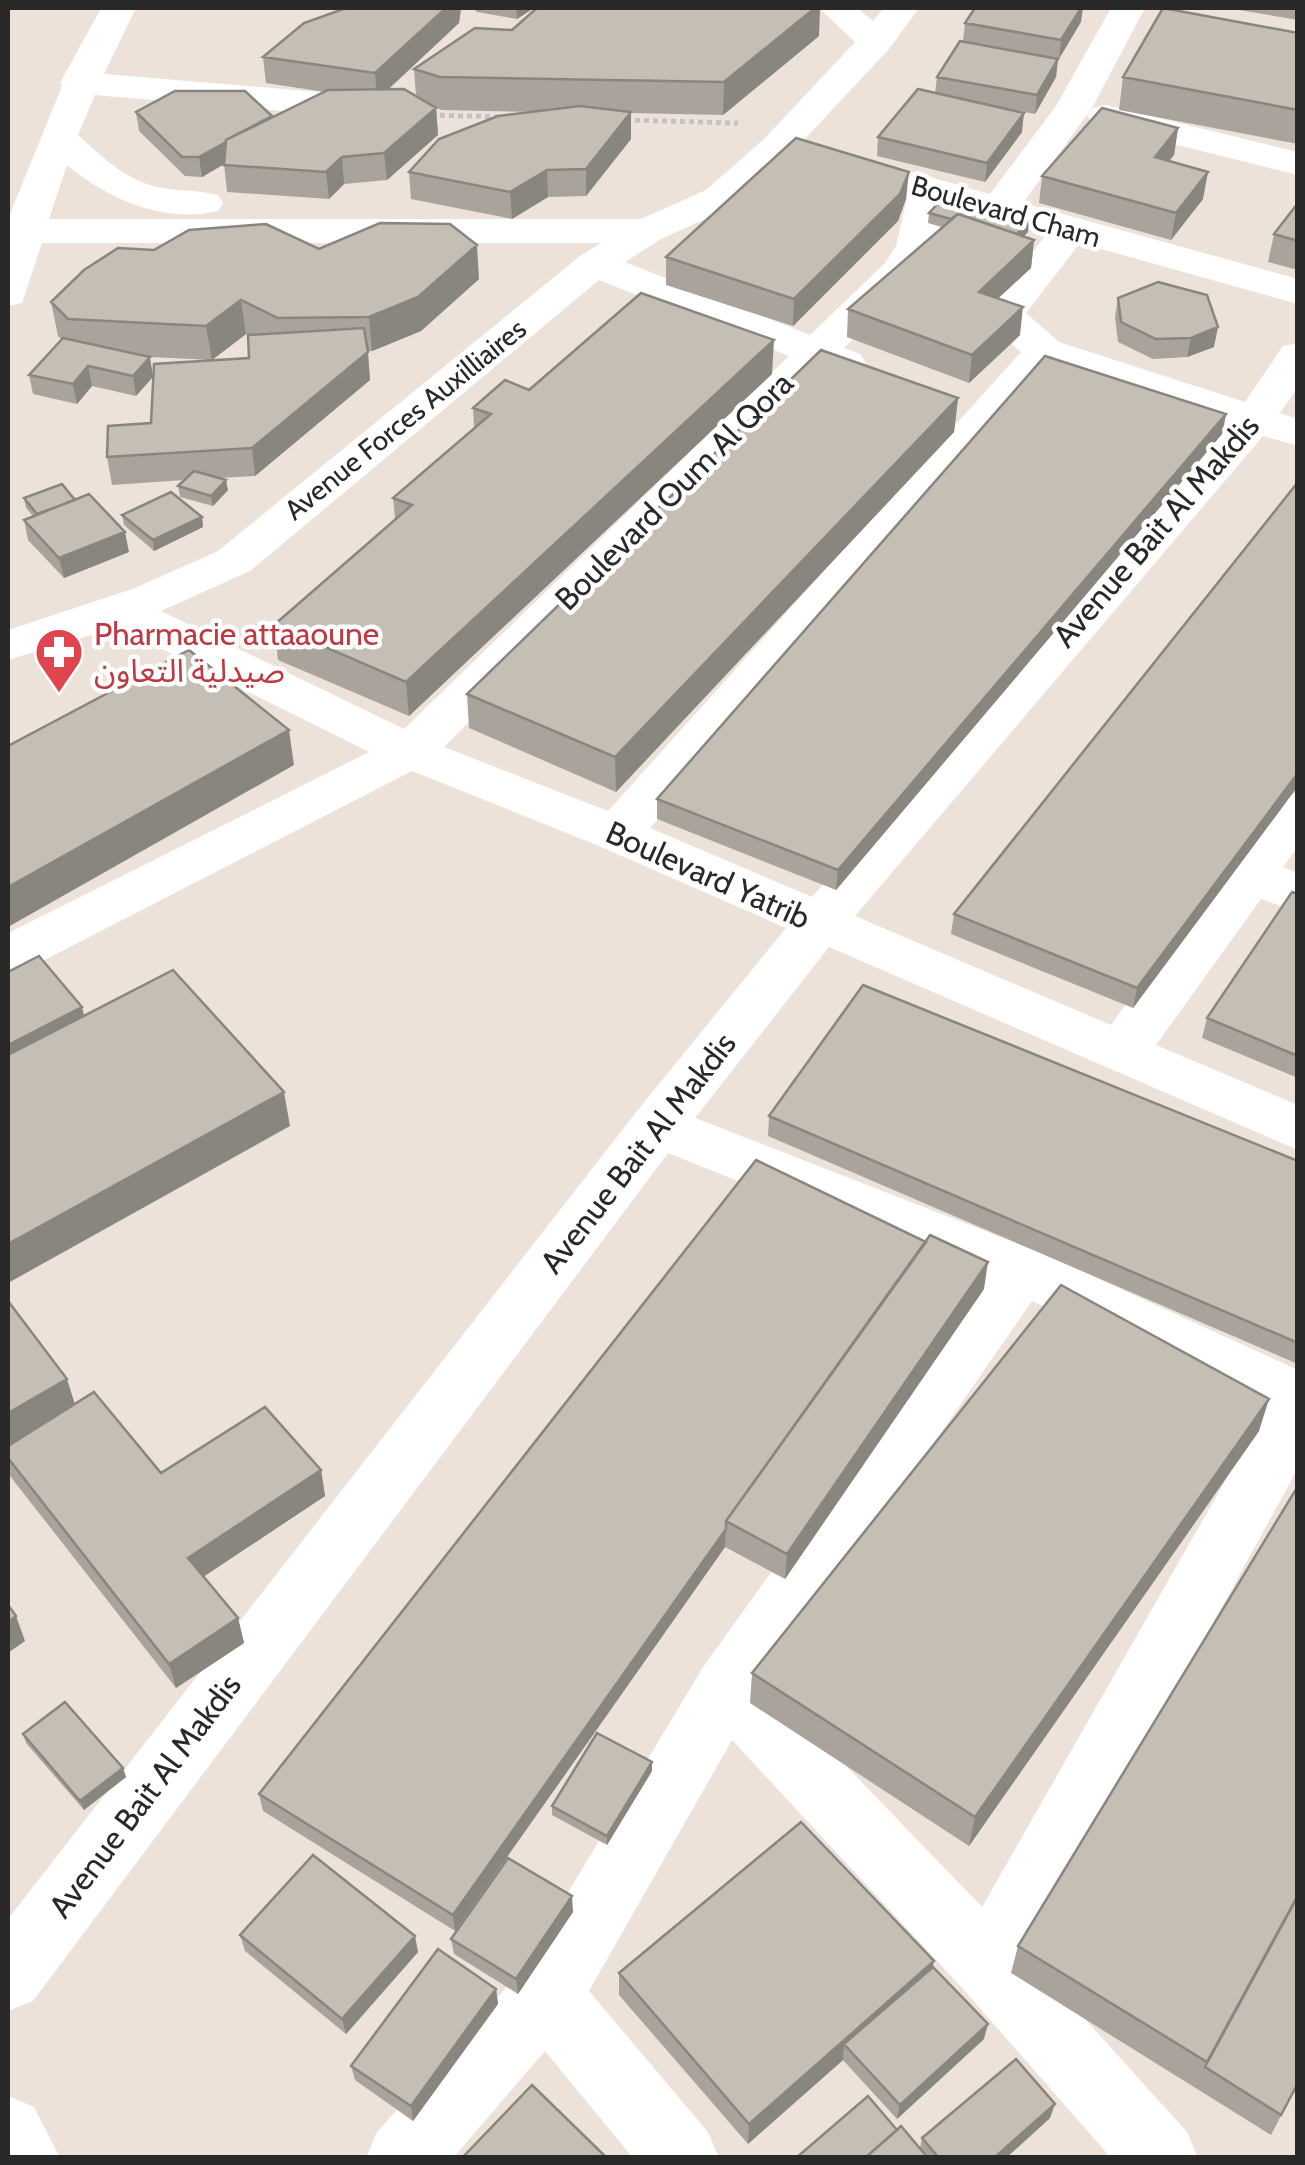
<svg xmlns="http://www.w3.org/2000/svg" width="1305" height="2165" font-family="Cabin,'Noto Sans Arabic',sans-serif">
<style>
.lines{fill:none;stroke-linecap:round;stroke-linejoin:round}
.path{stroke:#c3c3c3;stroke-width:5;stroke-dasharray:5 4;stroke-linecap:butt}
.minor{fill:#fff;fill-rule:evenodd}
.secondary{fill:#fff;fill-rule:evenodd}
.wall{fill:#a9a39c}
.shaded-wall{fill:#89857f}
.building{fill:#c4beb5;stroke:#89857f;stroke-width:2.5}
.labels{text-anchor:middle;stroke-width:9;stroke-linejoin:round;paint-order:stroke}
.far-street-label{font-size:28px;fill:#292929;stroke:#fff}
.street-label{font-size:32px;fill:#292929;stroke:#fff}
.health-label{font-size:32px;fill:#be3a42;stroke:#fff;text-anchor:start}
</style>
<rect width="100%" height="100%" fill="#ece2d9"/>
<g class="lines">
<path class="path" d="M431 115 504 117
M626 120 738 123"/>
<path class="minor" d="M101 8H136L104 74 378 97 391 100 397 108 391 116 378 119 95 95 78 135C100 155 124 178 153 186 174 192 196 189 218 195L223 203 218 211C165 224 107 199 67 165L49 219H641L706 190 765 138 855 42 819 8H857L873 21 884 8H919L889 49 803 141 825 148 831 156 825 164 812 167 785 160 734 206 661 239 625 262 810 335 885 263 896 246 908 194 881 187 876 179 881 171 895 167 990 194 1056 106 1111 8H1145L1092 108 1023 203 1298 279V304L1080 243 1026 313 1059 342 1245 402 1283 346 1298 343V387L1280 413 1298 419V446L1263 436 855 916 1111 1025 1230 860 1280 798 1298 793V847L1283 867 1298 873V912L1261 899 1156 1045 1298 1105V1150L829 947 695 1118 1042 1253 1298 1370V1468L1030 1958 1187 2132 1198 2158H1111L963 1989 732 1740 589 1991 708 2132 719 2158H633L545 2051 453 2158H366L377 2132 521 1971 703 1667 982 1279 668 1153 33 2001 8 2011V1919L637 1111 786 928 599 846 412 771 27 969 8 975V933L369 752 118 627 8 660V630L135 588 218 551 580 256 601 243H42L22 303 8 306V219L62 86 60 83ZM944 205 1047 234 985 312 998 332 1021 352 608 811 444 747 823 369 845 376 860 372 866 363 860 354 844 348 913 279 936 246ZM599 280 789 356 404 729 161 611 250 571ZM1052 367 1227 424 812 897 650 828ZM1032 1301 1265 1411 982 1907 767 1684Z
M1106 105 1298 152V175L1093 124 1087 116 1093 108Z"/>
<path class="secondary" d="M8 2096 34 2107 60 2158H8Z"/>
</g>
<path class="wall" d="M346 8H461L459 23 388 89 416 96 414 69 512 30 819 36 723 115 631 113V139L586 196 548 197 512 219 411 199 409 172 535 112 442 110 436 108 438 135 387 180 344 184 329 199 227 192 224 164 202 177 185 176 139 131 136 112 272 116V118L325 92 266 83 263 57Z
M473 8H534L517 19 477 12Z
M1227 8H1298V20Z
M1081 22 1058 59 1056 77 1035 114 1002 108 1022 132 985 182 877 156 878 137 935 93 937 77 963 41 965 23Z
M1298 33V144L1119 110 1123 77Z
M1178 128 1174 155 1169 161 1203 199 1171 240 1039 203 1042 176Z
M906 199 898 221 793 326 666 285V257Z
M1298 203V270L1268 262 1274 234Z
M929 213 1028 232 1023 236 1034 240 1031 268 998 298 1020 335 969 383 847 337 848 309 942 227 928 223Z
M319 249 479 279 421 331 372 351H367L370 380 255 476 219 478 228 490 213 506 180 497 178 486 184 480 112 485 107 457 151 423 249 358 248 335 246 334 212 360 150 357 136 396 92 386 77 404 33 394 29 375 62 340 58 336 51 302Z
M1118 298 1214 347 1187 357 1153 359 1118 342 1115 317Z
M772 374 409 716 278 660 274 625 395 519 393 498 474 428 473 408 529 390Z
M958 398 954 432 616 792 469 728 467 694Z
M1226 414 1222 434 836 890 657 819V799Z
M1298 482V786L1133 1008 951 934 954 914Z
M24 498 75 500 129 552 64 578 28 540 24 520 33 516 26 508Z
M122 515 202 517 203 527 154 551 124 525Z
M1298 894V1078L1202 1038 1207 1018Z
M769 1116 1298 1161V1364L768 1136Z
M984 1289 785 1579 725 1547 455 1931 263 1811 259 1794Z
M8 1301 75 1404 161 1473 321 1470 325 1496 203 1577 238 1618 244 1643 176 1688 10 1476 8 1468Z
M1259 1431 969 1846 750 1703 752 1673Z
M23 1734 123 1768 126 1777 84 1810 26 1743Z
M652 1771 607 1845 552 1815V1806Z
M573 1912 518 1994 454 1954 451 1939Z
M240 1935 418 1952 346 2034 245 1951Z
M1018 1946 1298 2083 1271 2135 1011 1973Z
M933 1967 984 2039 897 2119 843 2060 748 2144 619 1995V1973Z
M496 1989 498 2004 413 2121 355 2080 351 2066Z
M1050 2118 1006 2158H796L897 2130 920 2148 922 2138Z"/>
<path class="shaded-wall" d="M446 8H461L459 23 377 100 375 73Z
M516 8H534L517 19Z
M815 8H820L819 36 723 115 724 82Z
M1081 8H1083L1081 22 1059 59 1061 40Z
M1058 59 1056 77 1035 114 1037 95Z
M436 108 438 135 387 180 384 153Z
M631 112V139L586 196V169Z
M1024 113 1022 132 985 182 987 163Z
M272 116 274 135 202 177 199 157Z
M1178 128 1174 155 1151 184 1155 157Z
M342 157 344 184 329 199 326 172Z
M547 170 548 197 512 219 510 192Z
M909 172 906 199 898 221 793 326 794 299Z
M1208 172 1203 199 1171 240 1176 213Z
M1029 222 1028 232 1013 248 1014 238Z
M1034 240 1031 268 976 319 979 292Z
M477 245 479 279 421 331 372 351 369 317Z
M241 300 246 334 212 360 206 326Z
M1023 307 1020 335 969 383 972 355Z
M1218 327 1214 347 1187 357 1191 338Z
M774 340 772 374 409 716 406 682Z
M368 352 370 380 255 476 252 448Z
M150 357 153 377 136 396 133 376Z
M88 366 92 386 77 404 73 384Z
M958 398 954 432 616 792 615 757Z
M1226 414 1222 434 836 890 838 870Z
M226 480 228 490 213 506 211 496Z
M202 517 203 527 154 551 153 540Z
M125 532 129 552 64 578 59 558Z
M289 730 294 765 8 927V887Z
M1298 773V786L1133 1008 1137 988Z
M82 1007 89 1035 8 1076V1045Z
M284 1092 290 1126 8 1283V1244Z
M988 1262 984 1289 785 1579 787 1554Z
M67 1379 77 1411 8 1452V1413Z
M1269 1399 1259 1431 969 1846 975 1817Z
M321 1470 325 1496 194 1583 188 1558Z
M726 1529 725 1547 455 1931 453 1915Z
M16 1616 25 1641 8 1653V1622Z
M238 1618 244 1643 176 1688 169 1664Z
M652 1762V1771L607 1845V1836Z
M123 1768 126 1777 84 1810 80 1801Z
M572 1896 573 1912 518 1994 516 1979Z
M415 1936 418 1952 346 2034 342 2019Z
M934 1961 930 1983 844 2044 843 2060 748 2144 749 2124Z
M496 1989 498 2004 413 2121 411 2106Z
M988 2024 984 2039 897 2119 900 2105Z
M1055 2104 1050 2118 1006 2158H994Z"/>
<path class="building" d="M346 8H446L375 73 263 57 304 23Z
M537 8H815L724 82 440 77 414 69 475 28 512 30Z
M975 8H1081L1061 40 965 23Z
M1163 8 1298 33V110L1123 77Z
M960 41 1058 59 1037 95 937 77Z
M404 89 436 108 384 153 342 157 326 172 224 165 226 140 328 90Z
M918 89 1024 113 987 163 878 137Z
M175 91H245L272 116 226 140V142L199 157H182L136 112Z
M580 106 631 112 586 169 547 170 510 192 409 172 439 139 498 116Z
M1102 108 1178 128 1155 157 1208 172 1176 213 1042 176Z
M796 138 909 172 900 194 794 299 666 257Z
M944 197 1029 222 1017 234 958 214 951 219 929 213Z
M1298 203V241L1274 234Z
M958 214 1034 240 979 292 1023 307 972 355 848 309Z
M380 223 450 224 477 245 418 297 369 317 278 318 241 300 206 326 68 319 51 302 84 270 118 248 154 250 189 230 266 224 319 249Z
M1158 282 1207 295 1218 327 1191 338 1156 339 1121 322 1118 298Z
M641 293 774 340 406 682 274 625 412 505 393 498 491 414 473 408 505 380 529 390Z
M364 328 368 352 252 448 107 457 108 426 151 423 154 364 249 358 248 335Z
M63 338 150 357 133 376 88 366 73 384 29 375Z
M821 350 958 398 615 757 467 694Z
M1045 356 1226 414 838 870 657 799Z
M194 471 226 480 211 496 178 486Z
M1298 482V773L1137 988 954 914Z
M62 484 75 500 37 514 24 498Z
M171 492 202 517 153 540 122 515Z
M89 494 125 532 59 558 24 520Z
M189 650 289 730 8 887V746Z
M1292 892 1298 894V1056L1207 1018Z
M39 956 82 1007 8 1045V972Z
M173 970 284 1092 8 1244V1055Z
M863 985 1298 1161V1343L769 1116Z
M756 1160 926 1242 726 1521V1529L453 1915 259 1794Z
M930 1235 988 1262 787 1554 726 1521Z
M1061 1285 1269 1399 975 1817 752 1673Z
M8 1301 67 1379 8 1413Z
M94 1392 161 1473 265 1407 321 1470 188 1558 238 1618 169 1664 8 1458V1446Z
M1298 1486V1895L1207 2062 1018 1946Z
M8 1605 16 1616 8 1622Z
M65 1702 123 1768 80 1801 23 1734Z
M597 1733 652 1762 607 1836 552 1806Z
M801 1822 934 1961 749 2124 619 1973Z
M313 1855 415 1936 342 2019 240 1935Z
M508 1858 572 1896 516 1979 451 1939Z
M1298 1896V2083L1281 2115 1205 2067Z
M438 1949 496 1989 411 2106 351 2066Z
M933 1967 988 2024 900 2105 844 2044Z
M1016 2059 1055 2104 994 2158H939L922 2138Z
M532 2085 607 2158H462Z
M868 2096 897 2130 865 2158H796Z
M901 2126 928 2158H865Z"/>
<defs>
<g id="pharmacy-pin" transform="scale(2.5)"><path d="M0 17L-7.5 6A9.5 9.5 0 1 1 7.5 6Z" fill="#e0444e" stroke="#fff"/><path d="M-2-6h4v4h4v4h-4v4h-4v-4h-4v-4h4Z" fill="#fff"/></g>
</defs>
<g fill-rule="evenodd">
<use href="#pharmacy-pin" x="59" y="652"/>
</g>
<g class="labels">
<g class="far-street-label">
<text transform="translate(1006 211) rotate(16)" y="10">Boulevard Cham</text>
<text transform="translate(405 419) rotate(-39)" y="10">Avenue Forces Auxilliaires</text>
</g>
<g class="street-label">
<text transform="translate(674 491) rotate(-45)" y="11">Boulevard Oum Al Qora</text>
<text transform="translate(1156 531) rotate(-49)" y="11">Avenue Bait Al Makdis</text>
<text transform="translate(708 875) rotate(24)" y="11">Boulevard Yatrib</text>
<text transform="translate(638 1153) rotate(-52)" y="11">Avenue Bait Al Makdis</text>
<text transform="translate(145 1796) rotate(-53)" y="11">Avenue Bait Al Makdis</text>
</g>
<g class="health-label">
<text x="94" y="645">Pharmacie attaaoune<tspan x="94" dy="37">صيدلية التعاون</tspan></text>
</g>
</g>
<rect width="1305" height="2165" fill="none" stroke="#292929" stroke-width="20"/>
</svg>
